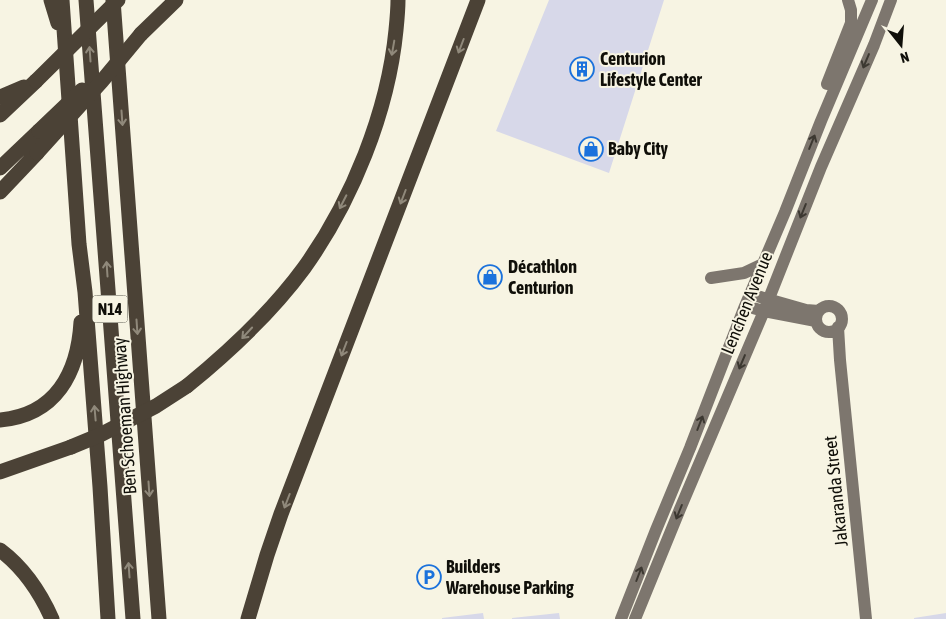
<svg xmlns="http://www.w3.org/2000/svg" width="946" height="619" font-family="'Asap Condensed',sans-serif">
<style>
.building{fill:#d7d8e9}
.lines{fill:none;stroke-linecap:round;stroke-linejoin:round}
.secondary{stroke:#7d766e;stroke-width:12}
.highway{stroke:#4b4236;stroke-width:15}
.highway-bridge{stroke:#4b4236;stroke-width:15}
.oneway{stroke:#90897b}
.oneway2{stroke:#3c3831}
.labels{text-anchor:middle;stroke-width:4;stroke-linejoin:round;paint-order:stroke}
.shield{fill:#f7f4e3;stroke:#55544a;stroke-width:1}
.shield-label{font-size:16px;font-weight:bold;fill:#100f09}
.poi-label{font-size:18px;font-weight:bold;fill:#100f09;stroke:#f7f4e3;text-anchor:start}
.street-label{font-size:18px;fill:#100f09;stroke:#f7f4e3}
</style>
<rect width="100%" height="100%" fill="#f7f4e3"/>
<path class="building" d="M549 0H664L609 173 496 131Z
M483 613 484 619H442V618Z
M559 613 560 619H512V618Z
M946 613V619H914V618Z"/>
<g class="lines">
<path class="secondary" d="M827 84 851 23V10L848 0
M711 278 744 273 763 264
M750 294 806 310 819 311
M745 306 764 311 816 321
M816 319a13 13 0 1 1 26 0a13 13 0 1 1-26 0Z
M838 327 840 360 866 619
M621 619 656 530 690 448 745 306 785 212 821 121 872 0
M635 619 680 509 764 311 821 167 874 45 891 0"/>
<path class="highway" d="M51 0 58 23
M62 0 79 244 85 292 100 487 108 619
M86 0 133 619
M113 0 159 619
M141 34 176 0
M0 97 24 87
M0 115 36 81
M0 168 39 131
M0 192 37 153
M187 386C230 351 271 313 304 268 352 201 388 112 396 30 397 20 398 10 398 0
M0 420C56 415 78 373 81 322
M0 472 71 447
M0 550C24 568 40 592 52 619
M248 619 267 555 281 514 478 0"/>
<path class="highway-bridge" d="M36 81 118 0
M39 131 82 90
M37 153 102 81 141 34
M71 447 100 435 156 406 187 386"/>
</g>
<defs><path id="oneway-shaft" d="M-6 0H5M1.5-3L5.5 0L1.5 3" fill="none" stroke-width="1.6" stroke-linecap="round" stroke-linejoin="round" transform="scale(1.25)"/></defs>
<g class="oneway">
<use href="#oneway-shaft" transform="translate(461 46) rotate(111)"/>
<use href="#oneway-shaft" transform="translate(393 48) rotate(100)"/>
<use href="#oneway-shaft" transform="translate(90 54) rotate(-94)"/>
<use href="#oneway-shaft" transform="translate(122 118) rotate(86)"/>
<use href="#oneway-shaft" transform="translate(403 197) rotate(111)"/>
<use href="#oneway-shaft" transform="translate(343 202) rotate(117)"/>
<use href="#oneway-shaft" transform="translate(107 269) rotate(-94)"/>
<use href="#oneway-shaft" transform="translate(137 327) rotate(86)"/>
<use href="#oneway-shaft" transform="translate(247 333) rotate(133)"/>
<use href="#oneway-shaft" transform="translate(344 349) rotate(111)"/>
<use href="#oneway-shaft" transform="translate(95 413) rotate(-95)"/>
<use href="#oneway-shaft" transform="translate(149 489) rotate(86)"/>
<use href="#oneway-shaft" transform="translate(287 501) rotate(111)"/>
<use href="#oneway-shaft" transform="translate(129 570) rotate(-94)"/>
</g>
<g class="oneway2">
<use href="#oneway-shaft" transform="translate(866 61) rotate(113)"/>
<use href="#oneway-shaft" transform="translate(812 142) rotate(-68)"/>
<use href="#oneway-shaft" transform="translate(803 211) rotate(112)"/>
<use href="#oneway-shaft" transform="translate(742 362) rotate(113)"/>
<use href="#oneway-shaft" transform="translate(700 423) rotate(-69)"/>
<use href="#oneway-shaft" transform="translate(679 512) rotate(112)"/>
<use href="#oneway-shaft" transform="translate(639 574) rotate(-69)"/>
</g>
<defs>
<g id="building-ring" transform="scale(1.25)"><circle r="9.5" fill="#f7f4e3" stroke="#1b72dc" stroke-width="1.5"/><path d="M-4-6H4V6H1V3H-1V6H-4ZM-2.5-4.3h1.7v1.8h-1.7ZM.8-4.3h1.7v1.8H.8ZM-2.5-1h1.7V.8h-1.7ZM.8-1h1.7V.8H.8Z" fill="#1b72dc"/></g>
<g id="shop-ring" transform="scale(1.25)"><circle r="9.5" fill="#f7f4e3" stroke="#1b72dc" stroke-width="1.5"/><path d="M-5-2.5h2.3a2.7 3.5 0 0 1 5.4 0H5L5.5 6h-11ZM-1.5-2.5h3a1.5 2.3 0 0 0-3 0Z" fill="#1b72dc"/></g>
<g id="parking-ring" transform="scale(1.25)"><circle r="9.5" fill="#f7f4e3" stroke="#1b72dc" stroke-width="1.5"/><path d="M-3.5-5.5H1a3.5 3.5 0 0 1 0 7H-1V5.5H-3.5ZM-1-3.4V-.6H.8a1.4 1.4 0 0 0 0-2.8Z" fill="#1b72dc"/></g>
</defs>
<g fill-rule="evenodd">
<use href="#building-ring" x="582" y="69"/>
<use href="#shop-ring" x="591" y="149"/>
<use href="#shop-ring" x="490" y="277"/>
<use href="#parking-ring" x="429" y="577"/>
</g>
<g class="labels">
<rect class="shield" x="92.5" y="295.5" width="35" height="27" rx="4"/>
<g class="shield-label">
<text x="110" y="315">N14</text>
</g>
<g class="poi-label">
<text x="600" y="65">Centurion<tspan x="600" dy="21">Lifestyle Center</tspan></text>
<text x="608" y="155">Baby City</text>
<text x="508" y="273">Décathlon<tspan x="508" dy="21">Centurion</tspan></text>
<text x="446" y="573">Builders<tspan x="446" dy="21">Warehouse Parking</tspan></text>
</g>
<g class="street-label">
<text transform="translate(747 303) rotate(-68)" y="6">Lenchen Avenue</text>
<text transform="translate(125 416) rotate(-94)" y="6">Ben Schoeman Highway</text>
<text transform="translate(836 491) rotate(-96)" y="6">Jakaranda Street</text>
</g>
</g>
<g transform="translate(901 45) rotate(163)" stroke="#f7f4e3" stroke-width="4" paint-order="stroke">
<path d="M0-4L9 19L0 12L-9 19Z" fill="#100f09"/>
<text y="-8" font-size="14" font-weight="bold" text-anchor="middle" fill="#100f09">N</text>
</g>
</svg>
